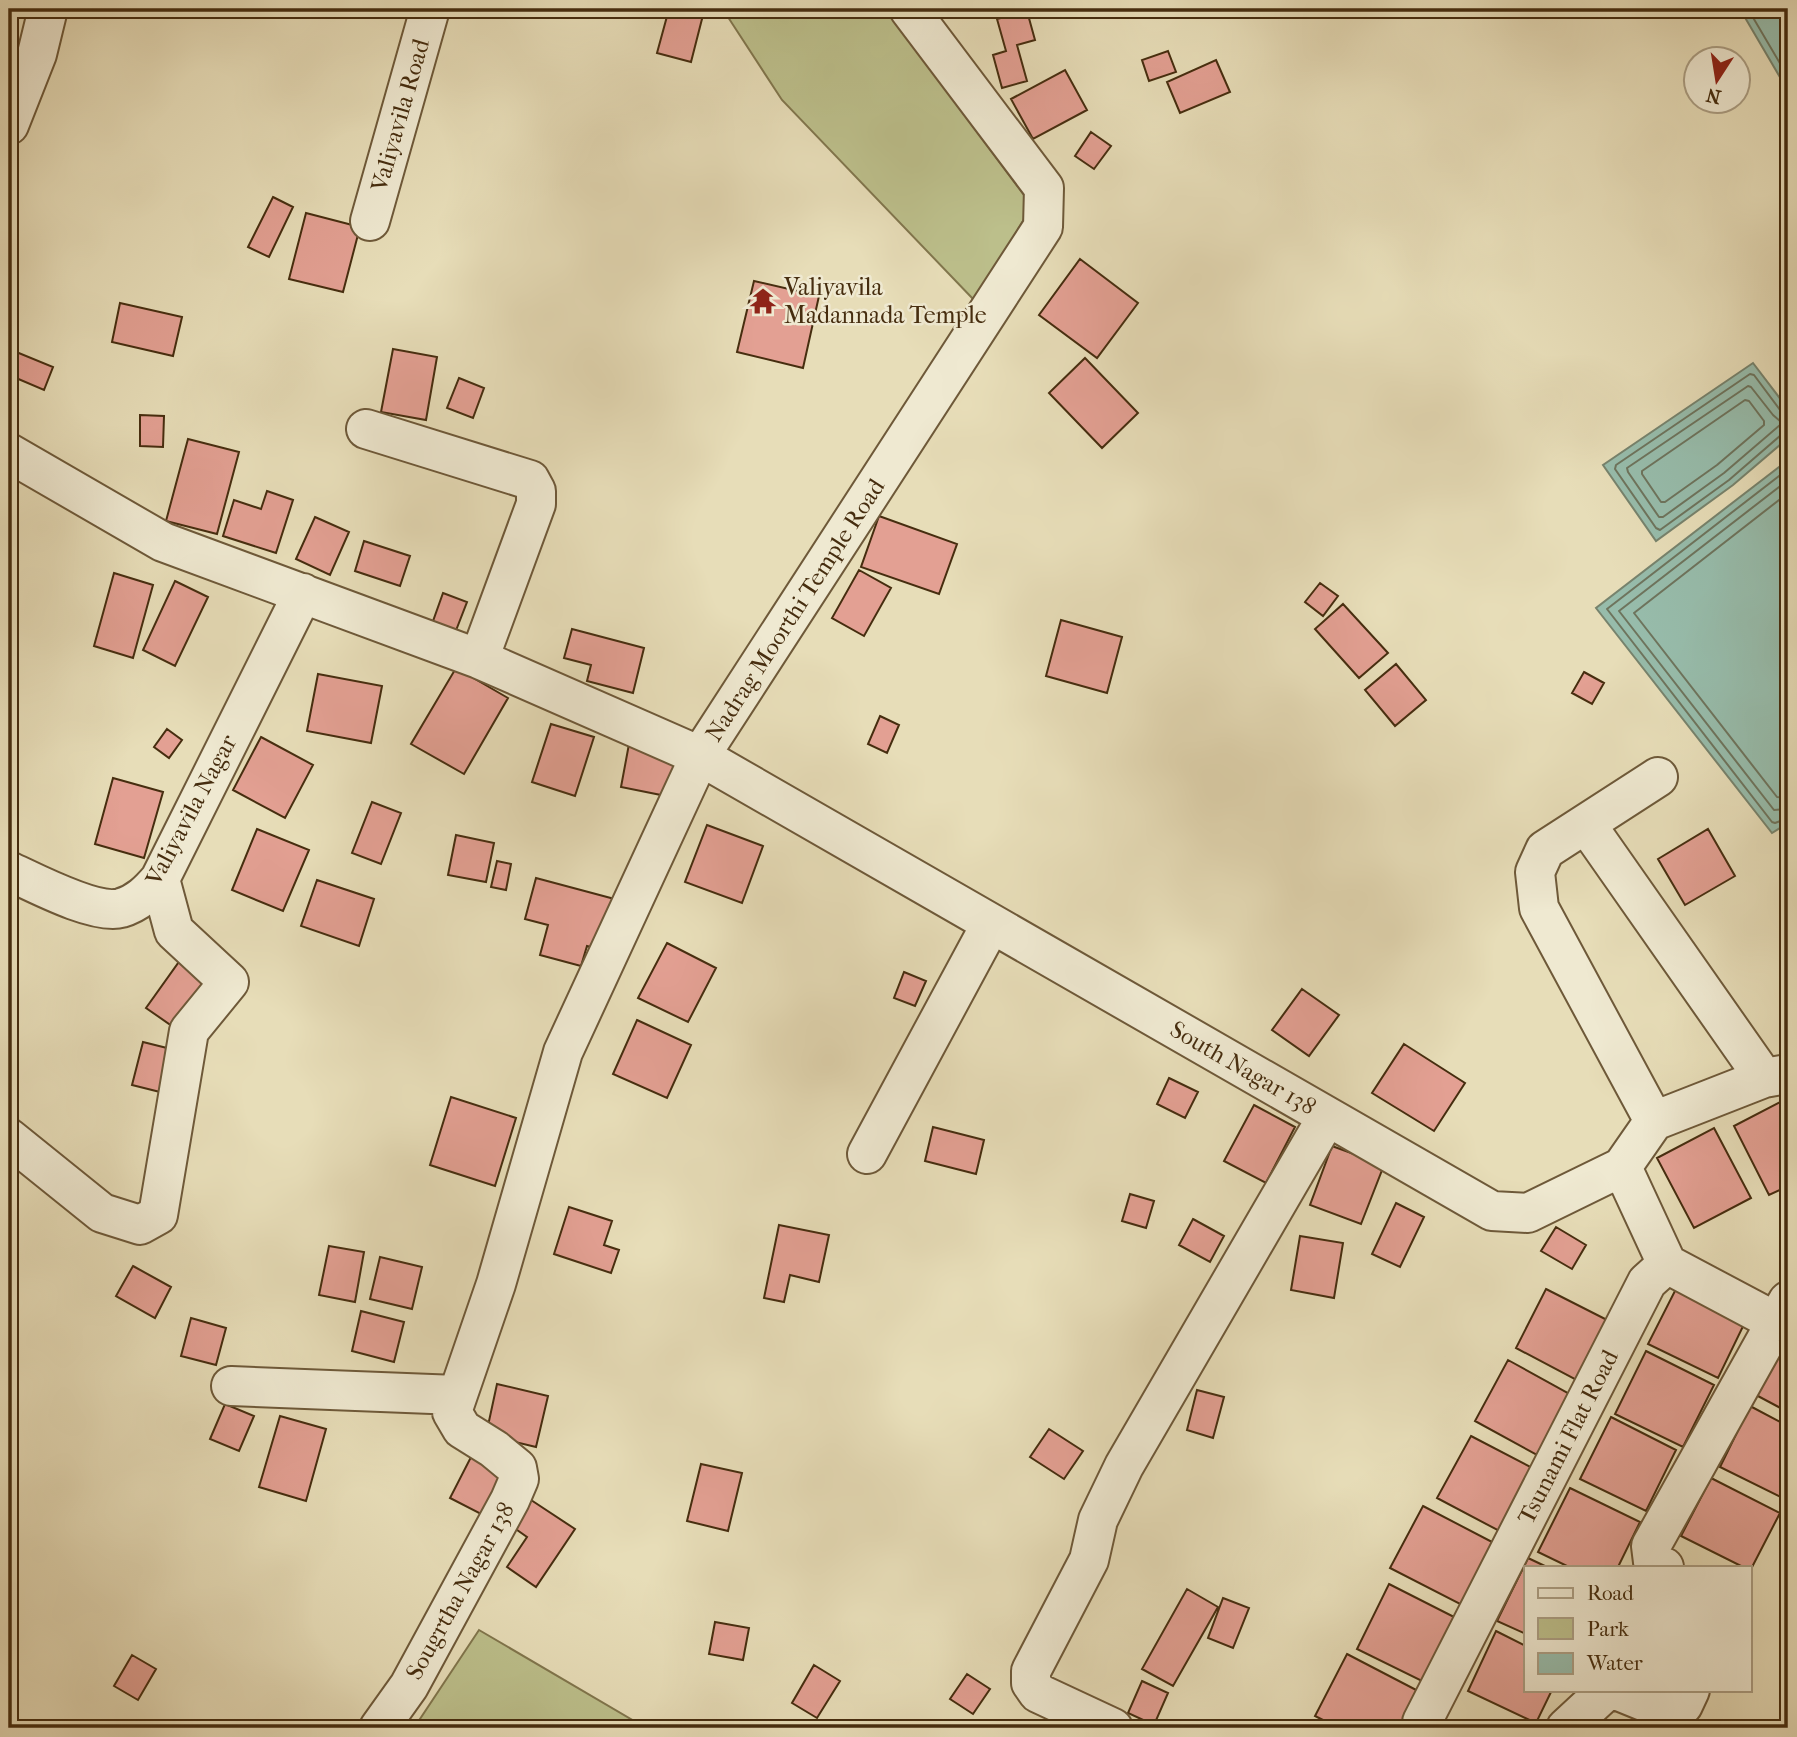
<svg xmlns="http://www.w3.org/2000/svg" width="1797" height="1737" font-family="'IM FELL French Canon',serif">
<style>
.green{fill:#bcbf8b;stroke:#81764d;stroke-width:2}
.water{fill:#97bcab;stroke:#77836d;stroke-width:2}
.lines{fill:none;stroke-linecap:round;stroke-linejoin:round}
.shore{stroke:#6e745d;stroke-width:2}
.building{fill:#e3a093;stroke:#462d0f;stroke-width:2}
.minor-casing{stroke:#6e5939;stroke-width:42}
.minor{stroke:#efe9d1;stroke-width:38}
.labels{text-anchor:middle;stroke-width:5;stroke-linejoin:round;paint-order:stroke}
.street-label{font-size:24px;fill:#462d0f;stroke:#efe9d1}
.poi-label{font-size:24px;fill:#462d0f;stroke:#efe9d1;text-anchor:start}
</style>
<rect width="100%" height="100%" fill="#e7ddb8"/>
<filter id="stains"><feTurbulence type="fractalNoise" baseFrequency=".00286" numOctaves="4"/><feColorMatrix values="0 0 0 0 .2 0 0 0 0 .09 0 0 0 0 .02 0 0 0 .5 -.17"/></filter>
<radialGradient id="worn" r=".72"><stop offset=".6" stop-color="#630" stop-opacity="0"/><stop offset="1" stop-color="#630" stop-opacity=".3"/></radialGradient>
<path class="green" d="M726 9H886L1032 206 975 301 782 100 724 11Z
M479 1630 646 1728H414Z"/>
<path class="water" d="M1740 9H1788V91Z
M1753 363 1788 409V438L1733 485 1656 541 1603 465Z
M1788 460V823L1772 833 1596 608Z"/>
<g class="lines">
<path class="shore" d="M1748 9 1788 77
M1748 386 1751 387 1773 415 1780 421V425L1724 473 1663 517H1659L1628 472 1627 468Z
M1745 400 1749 401 1764 421V425L1717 465 1665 502H1661L1642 474V471Z
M1788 413 1780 410 1754 375 1750 374 1616 465 1615 469 1656 528 1660 530 1729 480 1781 435 1788 433
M1788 469 1607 609 1772 822 1775 823 1788 818
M1788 480 1619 611 1774 810 1788 809
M1788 493 1634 613 1777 797 1788 798"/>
</g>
<path class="building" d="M669 9 703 15 691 62 657 53Z
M1027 11 1035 40 1017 45 1027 81 1002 88 993 55 1006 51 997 19Z
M1168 51 1176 72 1149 81 1142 60Z
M1216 60 1230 92 1180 113 1167 82Z
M1065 70 1087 110 1033 139 1011 99Z
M1091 132 1111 146 1094 169 1075 156Z
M273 197 293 207 269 257 248 247Z
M306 213 360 227 343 292 289 279Z
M1080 259 1138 303 1097 358 1039 315Z
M754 281 819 296 803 368 737 352Z
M120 303 182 317 173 356 112 342Z
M9 349 53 367 44 390 9 375Z
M393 349 437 357 426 420 381 412Z
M1085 358 1138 413 1102 448 1049 393Z
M459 378 484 388 473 418 447 408Z
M140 415 164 416 163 447 140 446Z
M188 439 239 452 217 534 166 521Z
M267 491 293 500 276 553 223 536 234 500 261 509Z
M879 516 957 544 939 594 861 567Z
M315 517 349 532 330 575 296 559Z
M364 541 410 556 400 586 355 571Z
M859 570 891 588 864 636 832 618Z
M114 573 153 585 133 658 94 646Z
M175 581 208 597 175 666 143 650Z
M1320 583 1338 596 1323 616 1305 602Z
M443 593 467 602 455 633 432 624Z
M1343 604 1388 653 1359 678 1315 629Z
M1061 620 1122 637 1107 693 1046 676Z
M572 629 644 648 633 693 587 681 591 665 564 658Z
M1396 664 1426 700 1395 726 1365 690Z
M456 668 508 698 464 774 411 744Z
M1584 672 1604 683 1592 704 1572 693Z
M318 674 382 686 371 743 307 731Z
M880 716 899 725 887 753 868 744Z
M551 724 594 737 575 796 532 782Z
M167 729 182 740 169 758 154 747Z
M261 737 313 765 285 818 233 790Z
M629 744 679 754 671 797 621 787Z
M113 778 163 792 144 858 95 844Z
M372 802 401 813 381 864 352 853Z
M707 825 763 846 742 903 685 882Z
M257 829 309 850 283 911 232 890Z
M1708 829 1735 876 1685 905 1658 859Z
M456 835 494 843 486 882 448 875Z
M497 861 511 864 506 890 491 887Z
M536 878 622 901 609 952 587 946 581 966 540 955 548 925 525 919Z
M317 880 374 899 359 946 301 926Z
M667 943 716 968 688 1022 638 998Z
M181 959 207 977 172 1026 146 1008Z
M904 972 926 981 915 1006 894 998Z
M1302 989 1339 1015 1309 1056 1272 1030Z
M637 1020 691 1045 667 1098 613 1074Z
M143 1042 179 1051 168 1094 132 1085Z
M1404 1044 1465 1083 1434 1131 1372 1093Z
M1169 1078 1198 1092 1185 1118 1157 1104Z
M451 1097 516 1118 495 1186 430 1165Z
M1788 1098V1186L1769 1195 1734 1126Z
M1254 1105 1295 1127 1266 1183 1224 1161Z
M933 1127 984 1140 976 1174 925 1161Z
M1714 1128 1751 1198 1694 1228 1657 1158Z
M1332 1146 1384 1165 1361 1224 1310 1205Z
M1130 1194 1154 1201 1146 1228 1122 1221Z
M1396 1203 1424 1217 1400 1267 1372 1254Z
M569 1207 612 1221 604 1245 619 1250 611 1273 554 1254Z
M1193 1219 1224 1236 1210 1262 1179 1245Z
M779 1225 829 1235 819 1282 790 1275 784 1302 764 1298Z
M1556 1227 1586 1245 1572 1269 1541 1251Z
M1300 1236 1343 1243 1334 1298 1291 1290Z
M329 1246 364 1252 355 1302 319 1295Z
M380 1257 422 1267 412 1309 370 1299Z
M133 1266 171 1287 155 1318 116 1296Z
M1680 1281 1749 1314 1718 1378 1648 1344Z
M1546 1289 1615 1324 1584 1384 1516 1348Z
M361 1311 404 1322 394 1362 352 1351Z
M191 1318 226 1328 216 1365 181 1356Z
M1786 1338 1788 1340V1412L1756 1395Z
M1646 1351 1714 1385 1683 1447 1615 1414Z
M1508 1360 1582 1401 1548 1461 1475 1421Z
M497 1384 548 1396 536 1447 486 1435Z
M1197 1390 1224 1397 1213 1438 1187 1430Z
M225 1404 254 1416 239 1451 210 1439Z
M1750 1406 1788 1426 1787 1500 1720 1467Z
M280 1416 326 1429 306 1501 259 1487Z
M1611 1417 1676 1450 1646 1511 1580 1479Z
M1049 1429 1083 1451 1064 1479 1030 1457Z
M1471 1436 1540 1472 1507 1535 1437 1498Z
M471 1457 503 1473 481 1514 450 1498Z
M701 1464 742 1473 728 1531 687 1521Z
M1711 1478 1780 1513 1750 1571V1567H1743L1681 1536Z
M1570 1488 1640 1522 1618 1567H1569L1538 1552Z
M528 1498 575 1529 536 1587 507 1567 527 1537 510 1525Z
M1423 1506 1494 1543 1462 1605 1390 1568Z
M1528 1558 1547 1567H1526V1634L1497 1621Z
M1389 1584 1460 1620 1428 1684 1357 1649Z
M1187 1589 1218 1607 1173 1686 1142 1669Z
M1223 1598 1249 1608 1233 1648 1208 1638Z
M715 1622 749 1628 743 1660 709 1654Z
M1496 1631 1526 1646V1690H1552L1536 1723 1468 1691Z
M1347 1654 1422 1693 1404 1728H1339L1315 1716Z
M132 1655 156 1669 138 1700 114 1686Z
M814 1665 840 1681 817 1718 792 1703Z
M967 1674 990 1689 973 1714 950 1699Z
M1142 1681 1168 1693 1154 1725 1128 1713Z"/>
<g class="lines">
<g class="minor-casing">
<path id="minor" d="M9 125 37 54 48 9
M370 221 430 9
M366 429 530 480 536 491V504L479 659
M9 453 163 542 479 659 700 756 1492 1211 1528 1213 1622 1167 1654 1121 1764 1078 1788 1074
M1586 824 1764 1078
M9 871C35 883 95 915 121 908 138 903 149 892 160 879L303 593
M1654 1121 1539 908 1535 872 1545 850 1658 777
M9 1138 102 1213 140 1225 158 1215 189 1031 229 982 174 931 160 879
M867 1154 991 924
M1622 1167 1667 1264 1776 1322 1788 1301
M231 1386 457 1395
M1664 1567 1653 1562 1651 1546 1776 1322
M1616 1690 1675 1714 1683 1705 1690 1690
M379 1728 409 1686 510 1500 519 1479 517 1468 494 1449 462 1429 452 1412 496 1284 563 1052 700 756 1043 227 1044 188 909 9
M1113 1728 1038 1693 1031 1683V1671L1089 1560 1098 1520 1124 1466 1327 1117
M1427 1728 1422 1722 1647 1282 1667 1264
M1566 1728 1607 1690"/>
</g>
<use href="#minor" class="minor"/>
</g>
<defs>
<g id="temple-bare" transform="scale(2.1)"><path d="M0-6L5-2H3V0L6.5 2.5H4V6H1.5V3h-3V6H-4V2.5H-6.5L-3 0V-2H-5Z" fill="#8f2418" stroke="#efe9d1" stroke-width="2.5" paint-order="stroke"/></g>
</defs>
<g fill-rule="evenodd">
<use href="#temple-bare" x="763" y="301"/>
</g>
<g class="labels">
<g class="street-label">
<text transform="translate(400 115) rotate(-74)" y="8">Valiyavila Road</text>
<text transform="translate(795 610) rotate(-57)" y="8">Nadrag Moorthi Temple Road</text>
<text transform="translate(191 810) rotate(-62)" y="8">Valiyavila Nagar</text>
<text transform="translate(1243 1068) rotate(30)" y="8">South Nagar 138</text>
<text transform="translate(1568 1437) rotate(-63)" y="8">Tsunami Flat Road</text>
<text transform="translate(460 1591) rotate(-61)" y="8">Sougrtha Nagar 138</text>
</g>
<g class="poi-label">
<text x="784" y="295">Valiyavila<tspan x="784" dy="28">Madannada Temple</tspan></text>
</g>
</g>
<rect width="1797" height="1737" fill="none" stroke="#e7ddb8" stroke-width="35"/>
<rect x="10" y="10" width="1776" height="1716" fill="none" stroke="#462d0f" stroke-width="3.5"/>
<rect x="18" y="18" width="1762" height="1702" fill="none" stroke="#462d0f" stroke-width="2"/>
<rect x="1524" y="1566" width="228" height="126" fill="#efe9d1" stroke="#ab9e83" stroke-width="2"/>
<rect x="1538" y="1588" width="35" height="10" fill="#efe9d1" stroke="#ab9e83" stroke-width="2"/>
<text x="1587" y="1600" font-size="21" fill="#462d0f">Road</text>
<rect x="1538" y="1618" width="35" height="21" fill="#bcbf8b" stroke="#ab9e83" stroke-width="2"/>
<text x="1587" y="1636" font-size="21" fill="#462d0f">Park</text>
<rect x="1538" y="1653" width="35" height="21" fill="#97bcab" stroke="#ab9e83" stroke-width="2"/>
<text x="1587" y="1670" font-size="21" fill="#462d0f">Water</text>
<g transform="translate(1717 80) rotate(192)"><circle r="33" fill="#efe9d1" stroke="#ab9e83" stroke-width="2"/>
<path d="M0-5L12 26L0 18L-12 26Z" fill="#8f2418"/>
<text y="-10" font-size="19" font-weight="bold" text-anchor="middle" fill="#462d0f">N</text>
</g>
<rect width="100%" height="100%" filter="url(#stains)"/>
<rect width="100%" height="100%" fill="url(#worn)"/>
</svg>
